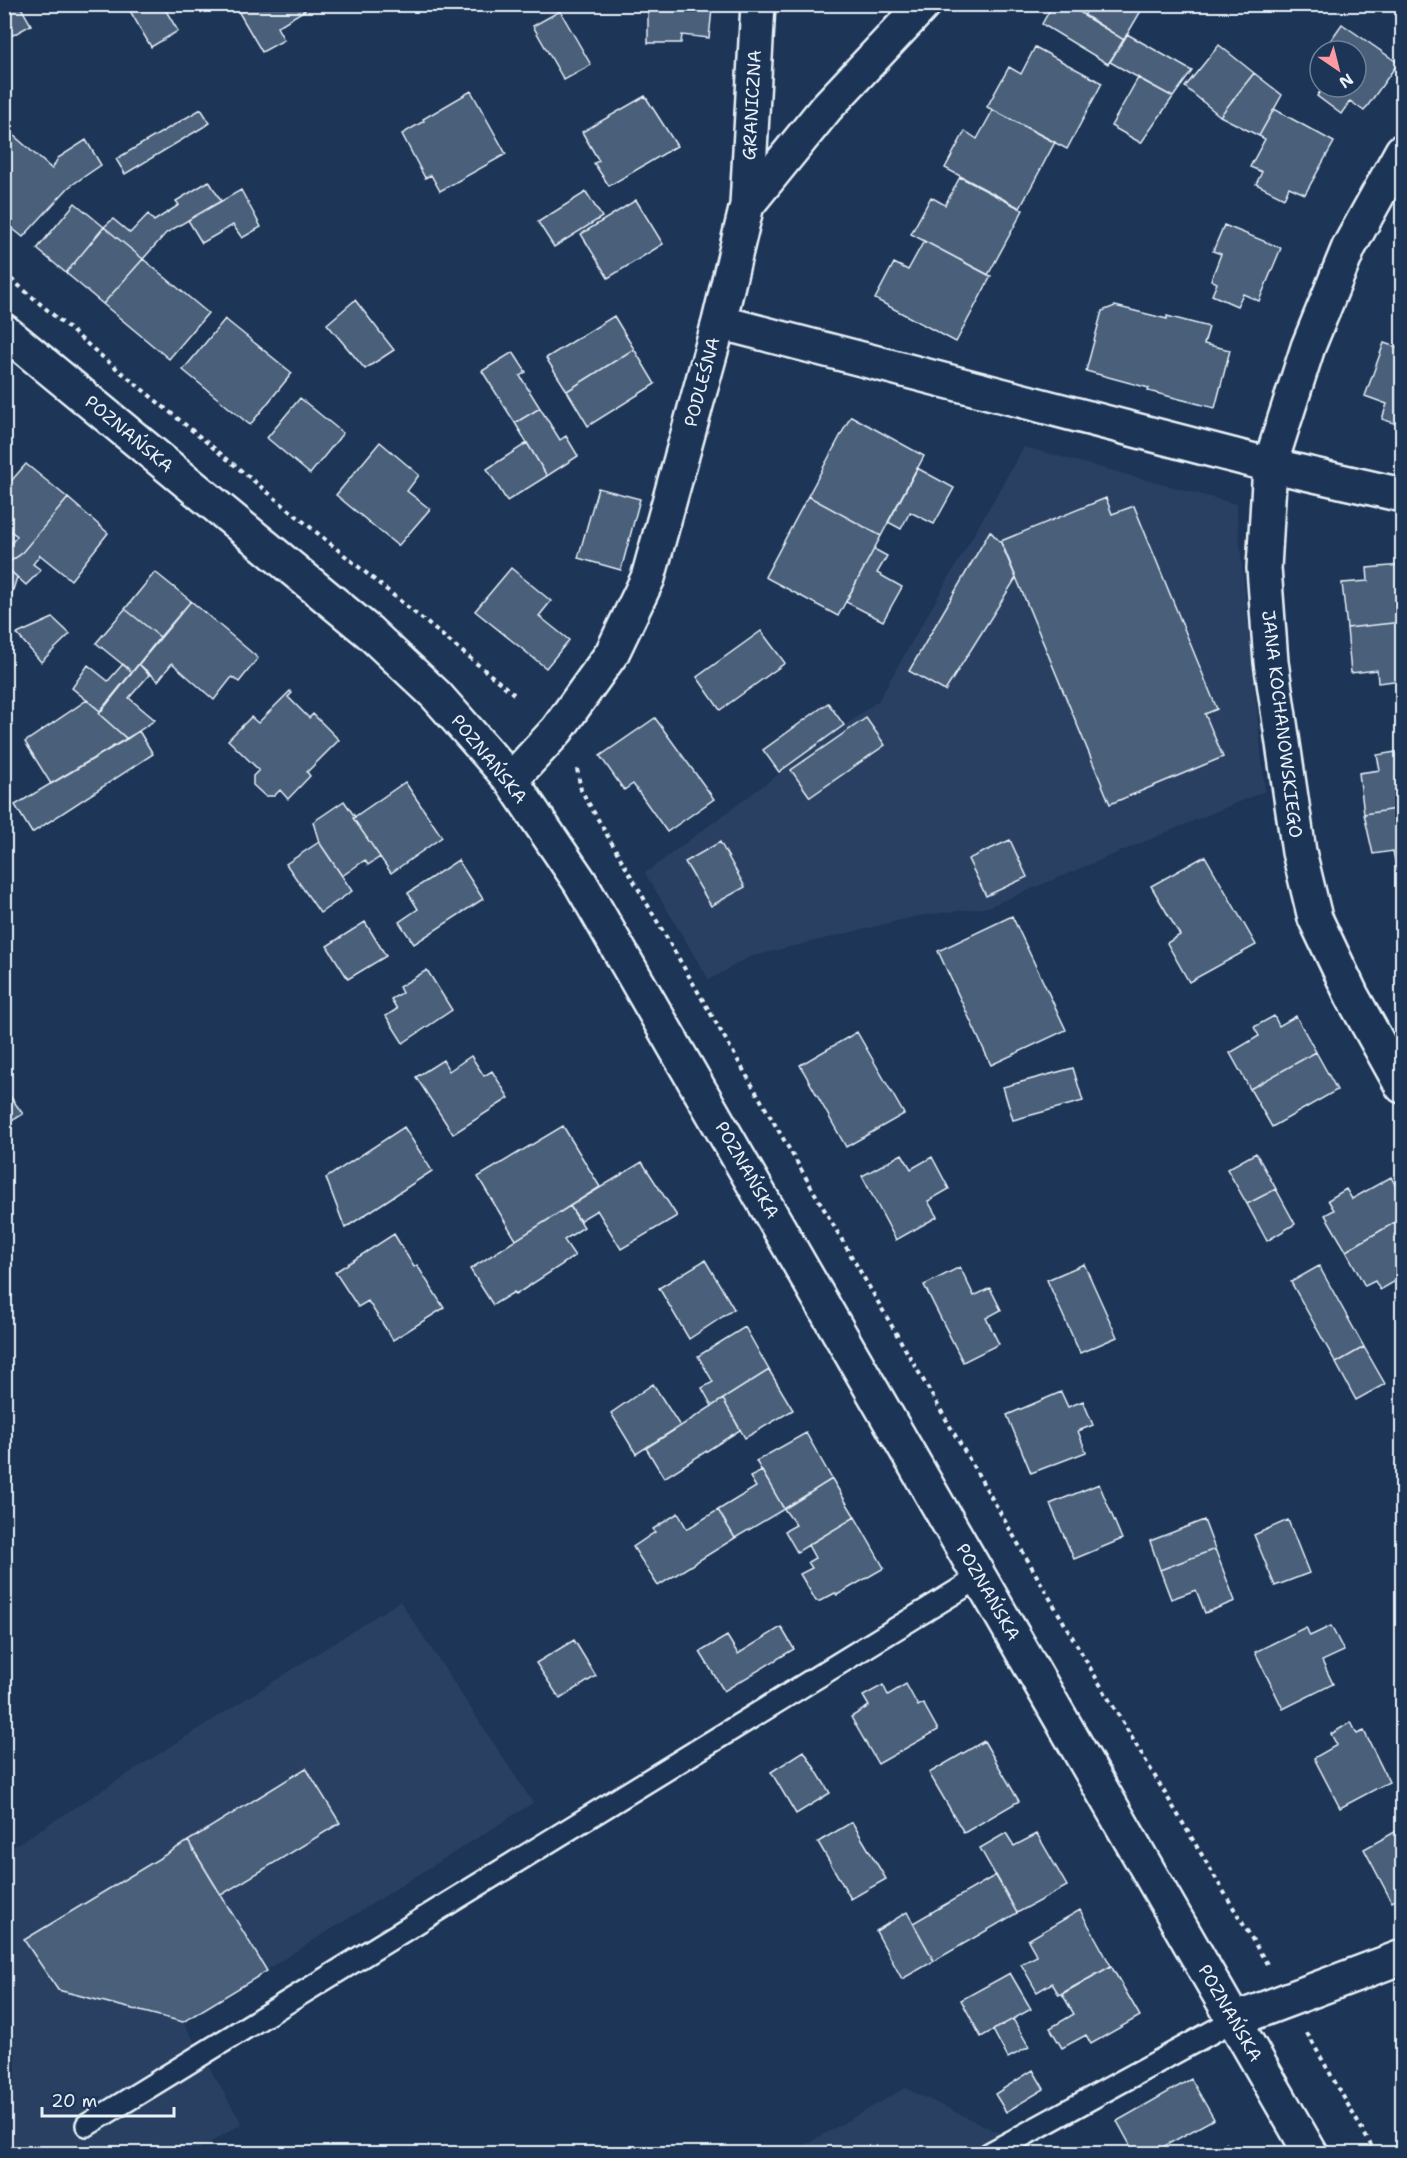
<svg xmlns="http://www.w3.org/2000/svg" width="1407" height="2158" font-family="'Shantell Sans',sans-serif">
<style>
.built{fill:#2a4162}
.building{fill:#495e7a;stroke:#e8f1f8;stroke-width:1.5}
.lines{fill:none;stroke-linecap:round;stroke-linejoin:round}
.service-casing{stroke:#e8f1f8;stroke-width:26}
.minor-casing{stroke:#e8f1f8;stroke-width:38}
.tertiary-casing{stroke:#e8f1f8;stroke-width:38}
.path{stroke:#e8f1f8;stroke-width:4;stroke-dasharray:4.5 4.5;stroke-linecap:butt}
.service{stroke:#1d3557;stroke-width:21}
.minor{stroke:#1d3557;stroke-width:33}
.tertiary{stroke:#1d3557;stroke-width:33}
.labels{text-anchor:middle;stroke-width:4.5;stroke-linejoin:round;paint-order:stroke}
.street-label{font-size:18px;fill:#e8f1f8;stroke:#1d3557}
</style>
<rect width="100%" height="100%" fill="#1d3557"/>
<filter id="ink" filterUnits="userSpaceOnUse"><feTurbulence type="fractalNoise" baseFrequency=".0167" numOctaves="2"/><feDisplacementMap in="SourceGraphic" scale="12" xChannelSelector="R" yChannelSelector="G"/><feConvolveMatrix kernelMatrix="1 2 1 2 8 2 1 2 1" color-interpolation-filters="sRGB"/></filter>
<g filter="url(#ink)">
<path class="built" d="M1024 447 1236 504 1265 791 988 907 918 916 749 957 709 980 645 873 878 701Z
M400 1601 533 1803 183 2022 242 2124 192 2153 5 2154V1852Z
M905 2088 1042 2153 789 2154Z"/>
<path class="building" d="M4 4H19L31 25 4 40Z
M126 4H162L178 31 151 47Z
M234 4H309L310 7 277 27 284 40 262 52Z
M666 4H721V9H712L709 38 682 35 681 43H648V10H666Z
M1053 4H1067L1124 40 1108 64 1042 24Z
M1077 4H1145L1124 40 1084 16 1087 10Z
M1392 4H1402V16Z
M560 11 591 65 564 80 533 26Z
M1342 24 1398 63 1364 111 1350 101 1341 114 1317 96 1323 87H1356V51H1323Z
M1127 34 1192 71 1173 97 1110 62Z
M1219 45 1254 73 1220 116 1185 87Z
M1035 47 1102 83 1067 149 987 107 1009 67 1021 74Z
M1254 73 1282 95 1259 136 1220 116Z
M1138 78 1173 97 1141 143 1111 126Z
M471 91 506 154 440 191 431 175 425 178 402 134 424 121 423 119Z
M645 96 677 146 609 186 594 163 599 161 582 132Z
M201 109 210 123 125 174 116 159Z
M1274 109 1334 142 1305 194 1289 187 1284 198 1256 184 1262 172 1250 167 1265 139 1259 136Z
M993 110 1055 142 1020 208 945 168 965 131 977 139Z
M4 127 52 169 58 158 86 140 101 165 69 187 23 237 4 222Z
M960 177 1023 210 988 275 911 234 931 197 945 205Z
M209 181 221 201 166 233 143 259 104 227 113 219 130 233 148 214 154 221 179 205 176 201Z
M241 190 261 227 242 238 233 225 202 243 188 220Z
M586 192 602 217 554 247 538 222Z
M636 200 663 244 608 278 581 234Z
M75 203 104 227 66 273 37 249Z
M1224 225 1281 248 1259 301 1243 294 1237 306 1212 295 1217 283 1211 280 1221 254 1213 251Z
M104 227 143 259 103 304 66 273Z
M924 241 991 276 956 342 875 299 894 263 908 270Z
M143 259 208 313 169 359 103 304Z
M355 300 394 350 365 369 327 324Z
M1115 306 1167 319V316L1209 327 1204 344 1230 350 1215 408 1148 391 1149 388 1086 371 1102 311Z
M614 316 634 349 567 391 546 358Z
M225 319 292 373 250 425 183 370Z
M1384 343 1402 349V426L1382 419 1387 404 1365 396Z
M634 349 655 384 588 426 567 391Z
M513 352 526 372 520 376 540 408 515 423 482 371Z
M300 398 343 433 310 474 267 438Z
M540 408 560 440 566 436 578 456 547 476 515 423Z
M851 416 924 456 881 536 808 496Z
M380 442 419 475 407 491 430 509 398 546 336 495Z
M527 443 547 476 507 501 487 469Z
M26 464 68 498 20 555 8 563 4 556V547L9 546 17 536 4 526V489Z
M917 468 954 488 934 524 910 512 901 529 888 522Z
M598 488 640 499 621 570 578 558Z
M808 496 881 536 838 616 765 577Z
M68 498 108 533 71 580 40 555 33 564 41 570 26 585 4 565 20 555Z
M1106 498 1112 514 1134 506 1217 709 1205 714 1223 757 1110 804 1001 541Z
M990 531 1001 543 1016 578 945 691 909 671Z
M1399 532 1402 533V568V565Z
M874 549 887 556 877 573 902 587 883 621 846 602Z
M1402 565V622L1347 628 1342 583 1368 581 1367 568Z
M4 566 17 577 6 612H4Z
M511 568 551 601 539 616 569 640 546 668 475 611Z
M155 572 191 601 160 637 125 609Z
M191 601 258 658 239 682 232 677 214 700 172 663 158 681 139 664Z
M125 609 160 637 132 672 96 643Z
M53 618 70 634 41 662 17 634Z
M1402 622V680L1378 683 1377 670 1351 673 1347 628Z
M761 631 785 663 720 710 697 677Z
M123 664 132 672 100 711 72 688 88 665 108 681Z
M139 664 149 675 129 698 155 720 127 739 99 714Z
M290 691 292 693 288 697 309 718 313 714 339 740 307 772 310 776 288 799 280 790 274 796H265L253 785V776L259 770 228 740 251 717 258 723Z
M87 700 100 711 99 714 127 739 51 784 25 742Z
M828 703 844 725 779 772 763 750Z
M655 718 714 799 667 832 633 784 624 790 600 756Z
M866 718 885 745 810 797 791 770Z
M139 731 153 754 32 833 15 805Z
M1402 751V808L1364 814 1359 773 1380 770 1377 755Z
M405 782 442 837 391 873 353 818Z
M344 801 355 817 353 818 380 857 368 865 365 860 342 876 319 842 313 822Z
M1402 808V864L1396 866 1393 851 1373 854 1364 814Z
M1010 840 1027 877 986 896 968 859Z
M319 842 352 891 320 913 286 864Z
M720 842 745 887 711 906 685 862Z
M1205 856 1256 945 1189 982 1167 943 1180 935 1151 886Z
M458 860 483 899 414 944 399 922 418 909 408 893Z
M1012 916 1066 1030 991 1065 938 951Z
M365 922 386 956 348 979 327 946Z
M427 970 452 1010 403 1043 386 1016 397 1009 391 999 402 993 399 987Z
M1274 1016 1279 1026 1296 1016 1316 1052 1250 1089 1230 1053 1259 1036 1254 1027Z
M857 1032 904 1114 846 1147 800 1065Z
M1316 1052 1337 1090 1272 1127 1250 1089Z
M471 1056 484 1076 492 1071 509 1098 453 1134 416 1077 443 1060 449 1071Z
M1073 1068 1083 1101 1013 1120 1003 1087Z
M4 1088 23 1114 4 1126Z
M563 1126 600 1187 516 1240 478 1177Z
M404 1127 432 1171 345 1228 326 1178Z
M1256 1153 1276 1189 1247 1204 1227 1169Z
M902 1154 911 1169 932 1157 949 1189 928 1201 937 1217 896 1240 862 1176Z
M642 1162 677 1216 621 1249 597 1210 579 1221 570 1206Z
M1391 1177 1402 1198V1218L1346 1251 1325 1215 1334 1210 1328 1200 1346 1189 1352 1199Z
M1276 1189 1295 1224 1267 1241 1247 1204Z
M570 1206 584 1227 564 1240 575 1256 515 1295 514 1292 493 1305 470 1269Z
M1402 1218V1265L1394 1270 1399 1279 1380 1290 1375 1281 1365 1286 1346 1251Z
M394 1234 414 1267 417 1265 444 1308 393 1340 368 1301 358 1307 335 1272Z
M705 1260 734 1309 689 1339 659 1288Z
M1084 1264 1117 1337 1080 1353 1047 1280Z
M1319 1266 1364 1347 1336 1363 1291 1282Z
M960 1267 974 1296 990 1288 1001 1310 986 1318 999 1344 963 1362 924 1285Z
M745 1327 769 1370 712 1406 702 1388 713 1382 698 1356Z
M1364 1347 1385 1384 1356 1400 1336 1363Z
M769 1370 793 1410 745 1438 723 1399Z
M653 1384 680 1426 636 1454 611 1413Z
M1061 1392 1068 1407 1083 1401 1093 1425 1078 1431 1086 1452 1031 1473 1007 1415Z
M723 1399 740 1430 664 1478 646 1448Z
M806 1433 832 1479 784 1509 756 1461Z
M762 1471 784 1509 735 1538 718 1510 756 1487 750 1477Z
M832 1479 855 1517 797 1552 785 1531 796 1525 784 1509Z
M1099 1484 1122 1539 1074 1559 1050 1504Z
M718 1510 735 1538 658 1586 633 1547 655 1532 653 1529 678 1513 687 1529Z
M855 1517 884 1568 837 1595 835 1593 820 1601H816L800 1574 812 1568 808 1562 815 1558 808 1545Z
M1204 1520 1215 1549 1160 1570 1150 1541Z
M1288 1520 1309 1573 1275 1586 1254 1535Z
M1215 1549 1235 1601 1205 1613 1196 1590 1171 1599 1160 1570Z
M1331 1626 1344 1651 1322 1661 1333 1684 1283 1709 1255 1652 1306 1627 1310 1636Z
M781 1627 794 1649 724 1691 700 1652 727 1636 738 1654Z
M574 1640 596 1676 560 1699 536 1663Z
M906 1684 918 1706 923 1703 938 1730 878 1764 851 1717 869 1706 863 1696 883 1685 888 1695Z
M1351 1722 1357 1734 1364 1731 1389 1782 1340 1808 1314 1758 1337 1745 1331 1734Z
M984 1741 1019 1801 964 1833 929 1773Z
M804 1751 830 1793 796 1814 771 1772Z
M306 1768 340 1823 221 1895 188 1841Z
M852 1822 886 1879 851 1899 818 1842Z
M1402 1828V1896L1392 1902 1364 1849Z
M1006 1833 1014 1846 1037 1834 1067 1886 1017 1913 980 1848Z
M188 1841 267 1971 183 2022 58 1990 24 1940Z
M996 1875 1017 1913 934 1961 913 1923Z
M1080 1910 1111 1966 1059 1995 1052 1983 1037 1992 1021 1964 1037 1956 1028 1940Z
M907 1912 934 1961 902 1979 876 1931Z
M1111 1966 1140 2016 1091 2044 1086 2035 1062 2048 1050 2028 1074 2014 1062 1994Z
M1010 1973 1031 2009 981 2037 961 2000Z
M1013 2019 1029 2047 1008 2058 993 2030Z
M1033 2070 1044 2089 1006 2112 995 2094Z
M1191 2079 1214 2119 1150 2154H1135L1117 2121Z
M1226 2143 1232 2154H1207Z"/>
<g class="lines">
<g class="service-casing">
<path id="service" d="M87 2125 980 1577
M989 2154 1234 2020"/>
</g>
<g class="minor-casing">
<path id="minor" d="M1402 151 1349 247 1308 347 1270 465 1264 568 1271 662 1299 852 1315 918 1352 996 1402 1086
M747 205 758 4
M719 322 1270 465 1402 495
M511 780 557 730 612 653 648 578 719 322 747 205 826 108 924 4
M1234 2020 1402 1957"/>
</g>
<g class="tertiary-casing">
<path id="tertiary" d="M4 331 369 632 436 695 511 780 580 882 1311 2154"/>
</g>
<path class="path" d="M4 273 99 354 515 695
M577 769 581 790 1092 1671 1267 1964
M1307 2033 1376 2154"/>
<use href="#service" class="service"/>
<use href="#minor" class="minor"/>
<use href="#tertiary" class="tertiary"/>
</g>
</g>
<g class="labels">
<g class="street-label">
<text transform="translate(752 105) rotate(-87)" y="6">GRANICZNA</text>
<text transform="translate(702 382) rotate(-75)" y="6">PODLEŚNA</text>
<text transform="translate(129 434) rotate(40)" y="6">POZNAŃSKA</text>
<text transform="translate(1282 724) rotate(83)" y="6">JANA KOCHANOWSKIEGO</text>
<text transform="translate(489 759) rotate(51)" y="6">POZNAŃSKA</text>
<text transform="translate(747 1170) rotate(60)" y="6">POZNAŃSKA</text>
<text transform="translate(988 1592) rotate(60)" y="6">POZNAŃSKA</text>
<text transform="translate(1230 2013) rotate(60)" y="6">POZNAŃSKA</text>
</g>
</g>
<rect width="1407" height="2158" fill="none" stroke="#1d3557" stroke-width="24"/>
<rect x="12" y="12" width="1383" height="2134" fill="none" stroke="#e8f1f8" stroke-width="2" filter="url(#ink)"/>
<g transform="translate(1338 69) rotate(145)"><circle r="28" fill="#1d3557" stroke="#6e8097" stroke-width="1.5"/>
<path d="M0-4.5L10 22L0 15L-10 22Z" fill="#ff9aa2"/>
<text y="-9" font-size="16" font-weight="bold" text-anchor="middle" fill="#e8f1f8">N</text>
</g>
<path d="M42 2107v9h132v-9" fill="none" stroke="#e8f1f8" stroke-width="3"/>
<text x="51" y="2107" font-size="18" fill="#e8f1f8" stroke="#1d3557" stroke-width="4.5" paint-order="stroke">20 m</text>
</svg>
